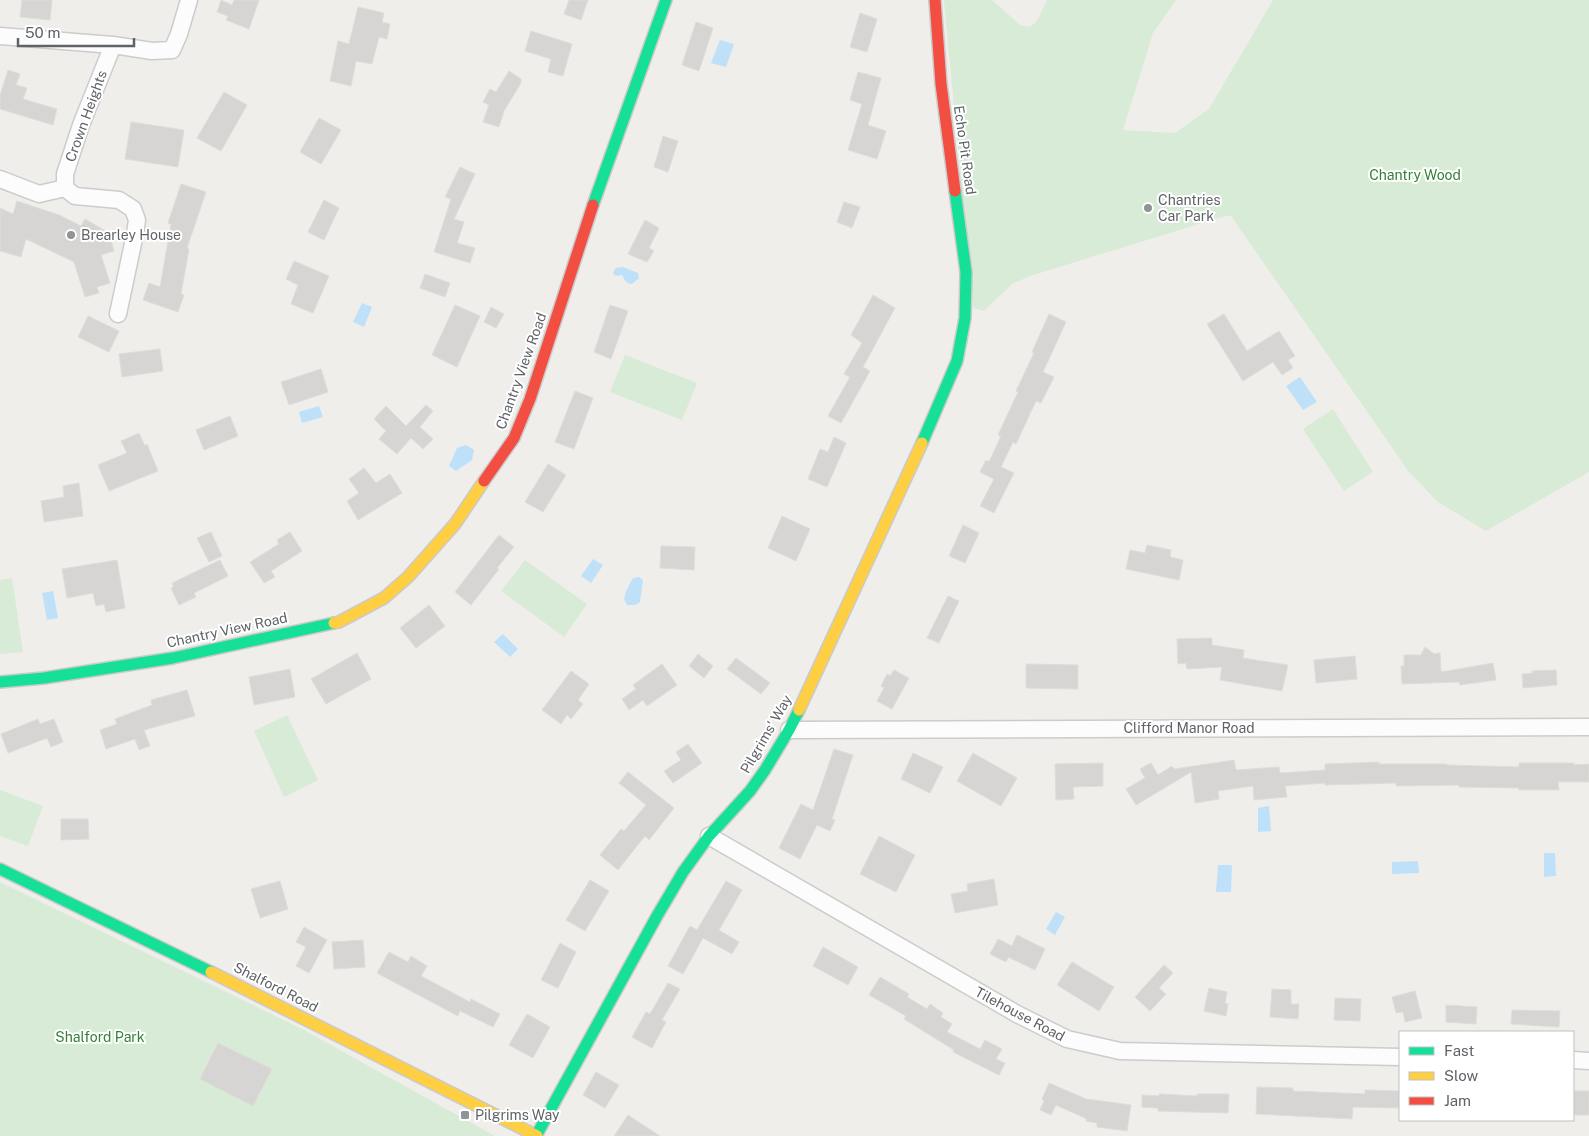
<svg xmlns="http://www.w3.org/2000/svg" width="1589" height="1136" font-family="'Public Sans',sans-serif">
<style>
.green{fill:#d8ebd6}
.water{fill:#bfe0f9}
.building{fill:#d6d5d3;stroke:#deddd9}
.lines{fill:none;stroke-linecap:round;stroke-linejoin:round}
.street-casing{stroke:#cbcccc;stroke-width:19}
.fast-casing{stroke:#cacacb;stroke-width:14}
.slow-casing{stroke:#cacacb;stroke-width:14}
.jam-casing{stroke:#cacacb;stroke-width:14}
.street{stroke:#fdfcfc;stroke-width:16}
.fast{stroke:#16e098;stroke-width:11}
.slow{stroke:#ffcf43;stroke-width:11}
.jam{stroke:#f24e42;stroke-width:11}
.poi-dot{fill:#919496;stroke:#fff;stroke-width:2}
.labels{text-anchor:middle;stroke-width:4;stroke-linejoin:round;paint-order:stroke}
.street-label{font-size:14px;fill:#5f6368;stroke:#fff}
.park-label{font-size:14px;fill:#348238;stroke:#fff}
.poi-label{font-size:14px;fill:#5f6368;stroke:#fff;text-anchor:start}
</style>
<rect width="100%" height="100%" fill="#efeeea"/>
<path class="green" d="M944 0H992L1020 25 1030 27 1037 21 1047 0H1176L1153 33 1123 130 1175 133 1209 109 1273 0H1589V472L1486 531 1438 502 1409 472 1231 216H1225L1030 276 1012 284 984 311 973 308Z
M625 355 697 383 682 420 610 392Z
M1333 409 1373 472 1344 491 1303 429Z
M525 560 587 604 564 637 501 591Z
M12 578 23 652 0 654V580Z
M287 715 318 780 284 797 254 731Z
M0 790 43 806 28 846 0 836Z
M0 882 302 1029 495 1136H0Z"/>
<path class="water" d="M720 40 734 44 726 67 711 63Z
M623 267 638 273 639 278 632 284C625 283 625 280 622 275L618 276 614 275 613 272 616 268Z
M362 303 372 307 364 327 353 322Z
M1300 377 1317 402 1303 410 1286 386Z
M319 406 323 417 302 423 299 412Z
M466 445 474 450 472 460 456 471 449 466 457 448Z
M593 559 603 565 591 583 581 576Z
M639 577 643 580 640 602 635 605H627L624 599 626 591 633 578Z
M53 591 58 618 47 620 42 593Z
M503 634 518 649 510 657 494 642Z
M1269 806 1271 831 1258 832V808Z
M1544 853H1555L1556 876 1544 877Z
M1418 861 1419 873 1392 874V862Z
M1218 865H1232L1231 892H1216Z
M1056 912 1065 917 1055 935 1046 929Z"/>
<path class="building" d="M22 0H52L50 20 20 17Z
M221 0 232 5 234 0H259L249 29 226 20 228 16 217 12Z
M569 0H588L581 20 564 14Z
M358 7 384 13 382 22 390 24 387 39 379 37 372 64 356 61 351 86 330 81 338 41 349 44Z
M860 13 877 19 867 52 850 47Z
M696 22 713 28 699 71 682 65Z
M531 31 572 44 563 76 548 72 551 59 525 51Z
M8 70 20 74 16 85 27 88 23 99 57 109 53 125 0 109V95Z
M509 71 521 79V83L504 111 499 127 483 122 489 105 483 102 490 89 496 92Z
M858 72 881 78 868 125 886 131 877 159 848 150 862 104 850 100Z
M224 92 247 105 221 151 197 138Z
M319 118 341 130 321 164 300 152Z
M131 122 184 130 178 167 125 159Z
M663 136 678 141 668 172 654 167Z
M460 167 475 174 454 219 464 222 457 243 475 248 470 263 434 252 451 199 445 197Z
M181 184 206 192 187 248 189 249 181 294 184 295 178 312 143 300 149 283 160 287 171 224 168 223Z
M324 200 339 208 324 240 308 232Z
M17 201 59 215 81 226 85 219 109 233 114 251 101 255 110 283 97 287 99 293 85 297 74 262 26 239 21 257 0 251V208L13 214Z
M844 202 860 207 852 228 837 222Z
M645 220 659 228 649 248 654 251 647 262 628 254Z
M294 261 329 276 313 313 291 304 298 285 286 279Z
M425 274 450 283 445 297 420 288Z
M873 295 895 308 863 367 870 371 841 423 828 416 850 377 844 374 862 343 851 335Z
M455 305 480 316 457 367 432 355Z
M610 305 628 311 611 359 594 352Z
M491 307 504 314 496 328 484 322Z
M1049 314 1066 322 1043 372 1054 377 1041 403 1036 401 1016 444 1013 442 1001 467 1014 473 994 513 980 506 994 479 980 472 986 460 989 462 1001 436 998 435 1018 392 1016 391 1034 353 1032 352Z
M1224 314 1247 351 1279 331 1295 356 1288 360 1293 368 1282 375 1273 362 1243 381 1207 324Z
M88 316 119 331 109 352 78 337Z
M160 349 163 371 122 377 119 354Z
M321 369 328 392 289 405 281 382Z
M575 391 593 398 574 449 555 442Z
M426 405 433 411 420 427 433 439 423 449 411 438 397 454 379 439 386 431 374 419 386 406 406 426Z
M230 416 238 436 204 450 196 430Z
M139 433 145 446 147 444 158 471 109 491 98 465 127 453 121 441Z
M834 437 846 443 827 487 808 479 820 449 828 452Z
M548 464 566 475 543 512 525 502Z
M364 468 376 483 390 474 402 493 358 520 347 501 359 493 349 479Z
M79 483 83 516 44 522 41 501 64 497 63 486Z
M782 516 810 529 796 561 768 548Z
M963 525 979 533 965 563 949 556Z
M211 532 222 556 209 562 197 538Z
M290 532 302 551 271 571 275 577 264 583 250 562 279 544 277 540Z
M499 535 514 547 497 568 499 569 471 605 455 592Z
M1147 545 1171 550 1170 557 1183 560 1179 580 1126 569 1130 550 1145 553Z
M661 546 695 547 694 570 660 568Z
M117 560 125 608 106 612 104 604 96 606 93 593 67 598 62 569Z
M220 560 228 576 194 593 196 597 179 605 171 588 174 587 172 583Z
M948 596 959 601 939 643 927 638Z
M429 605 445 626 416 648 400 628Z
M1212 638V645L1244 650 1243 658 1288 665 1282 691 1220 680 1222 667 1187 669 1186 663 1178 664 1177 639Z
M1425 647 1434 654 1440 653 1441 672 1493 663 1496 680 1460 685 1459 682 1402 684 1401 666H1404V655H1421Z
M357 653 371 679 326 704 311 679Z
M698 654 713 666 704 678 689 666Z
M1355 656 1357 679 1316 683 1314 660Z
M736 658 770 683 761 694 727 669Z
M662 664 677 685 647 706 643 700 629 710 622 699 636 689 633 685Z
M1026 664 1078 665V689L1026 688Z
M290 669 295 697 254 705 249 677Z
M894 670 909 678 892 709 877 701 884 688 881 686 887 674 890 676Z
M1556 670 1557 685 1523 688 1522 674 1533 673 1532 671Z
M571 671 589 684 578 700 583 704 571 719 567 715 561 724 542 710Z
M187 690 195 716 144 730 150 746 139 750 135 739 106 749 100 730 117 724 115 719 152 705 151 700Z
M38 719 40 724 54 719 63 742 51 747 47 738 8 753 1 734Z
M688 744 702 763 673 783 664 771 681 760 676 752Z
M834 749 853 755 832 819 835 820 830 831 817 825 800 859 779 848 801 804 813 810Z
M913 753 943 767 930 793 901 779Z
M973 753 1017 778 1001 806 957 781Z
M1234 760 1236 770 1279 767 1280 773 1325 770V764L1379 762V764H1447V765L1519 767V763H1574V765L1589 764V782H1558L1559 790H1519V788L1459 787V785L1396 786V783L1325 785V783L1285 786 1287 797 1254 800 1253 786 1218 791 1219 799 1195 803 1191 772 1136 805 1126 789 1145 778 1140 769 1151 763 1158 775 1172 766 1174 769Z
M1103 763V786L1073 787 1074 799 1056 800 1055 764Z
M628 772 674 808 649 840 645 836 618 870 600 855 621 829 624 831 646 805 619 783Z
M61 819H88L89 839 61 840Z
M879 836 915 855 896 892 860 874Z
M994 879 998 905 955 913 951 894 968 891 967 884Z
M590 880 609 891 585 931 566 920Z
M280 881 288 909 260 918 251 889Z
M726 881 742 890 719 930 739 942 732 954 703 938 683 974 668 966 690 926 697 930Z
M304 927 327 940 309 973 296 966 306 947 296 942Z
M1017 935 1045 949 1035 970 1008 957 1006 962 990 954 998 939 1012 946Z
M363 940 365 967 334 969 332 942Z
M560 943 576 952 558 988 541 980Z
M823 947 858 967 848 985 813 966Z
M389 952 408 962 411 956 427 966 421 976 470 1002 471 999 500 1014 493 1027 460 1011 458 1016 377 973Z
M1072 962 1114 987 1099 1011 1057 985Z
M1164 965 1173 973 1159 988 1166 994 1150 1011 1135 997Z
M880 977 909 994 907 997 927 1009 930 1004 943 1013 941 1017 952 1024 947 1032 980 1049 985 1040 1002 1049 996 1059 1005 1063 999 1075 953 1052 954 1050 904 1019 906 1016 869 995Z
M668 983 680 989 662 1020 666 1022 652 1048 632 1037 646 1012 650 1014Z
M1209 988 1227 992 1225 1003 1228 1004 1226 1016 1204 1011Z
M1272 989 1291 990V1004H1299L1298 1019 1270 1017Z
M1415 991 1422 1018 1405 1022 1403 1012 1396 1013 1392 997Z
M1335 998 1361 999 1360 1021 1334 1020Z
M1446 1005 1477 1007 1476 1024 1446 1022Z
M1512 1010 1560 1011 1559 1027 1511 1024Z
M527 1014 550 1027 533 1058 509 1045Z
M218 1043 272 1069 253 1106 200 1079Z
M596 1072 619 1085 605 1108 583 1095Z
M1049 1083 1086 1099 1131 1105 1127 1131 1097 1127V1123L1086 1121 1087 1119 1056 1105 1051 1115 1040 1110 1044 1101 1042 1099Z
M1257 1087 1293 1088V1091L1365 1094V1090L1400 1091V1108L1353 1107 1352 1119 1256 1114Z
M1573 1091H1589V1115H1573Z
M1159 1094 1197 1096V1094H1229L1228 1113 1158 1111V1108L1142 1107V1095L1159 1096Z
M628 1115 660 1136H614Z"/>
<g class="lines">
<g class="street-casing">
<path id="street" d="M0 36 113 45 152 51 172 50 179 34 189 0
M113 45 81 125 65 174V188L75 196 119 200 133 209 137 220 135 234 118 314
M0 179 39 194 65 188
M789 730 1589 727
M709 836 1017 1014 1067 1039 1120 1051 1400 1057
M1573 1060 1589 1061"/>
</g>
<g class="fast-casing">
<path id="fast" d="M593 205 666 0
M922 443 957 361 965 318 966 272 955 191
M0 682 44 678 173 658 334 623
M0 869 211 972
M536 1136 657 916 683 872 709 836 750 791 765 770 789 730 799 710"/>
</g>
<g class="slow-casing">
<path id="slow" d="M334 623 339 622 384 598 408 577 455 524 484 481
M799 710 922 443
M211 972 537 1136"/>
</g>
<g class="jam-casing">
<path id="jam" d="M935 0 941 84 955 191
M484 481 514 438 530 399 593 205"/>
</g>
<use href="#street" class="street"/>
<use href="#fast" class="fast"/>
<use href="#slow" class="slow"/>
<use href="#jam" class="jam"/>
</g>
<g class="poi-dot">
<circle cx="1148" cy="208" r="5"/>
<circle cx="71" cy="235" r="5"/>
<rect x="460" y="1110" width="10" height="10" rx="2.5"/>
</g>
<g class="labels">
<g class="street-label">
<text transform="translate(86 116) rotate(-70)" y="5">Crown Heights</text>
<text transform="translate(965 150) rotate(82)" y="5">Echo Pit Road</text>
<text transform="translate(521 371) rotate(-70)" y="5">Chantry View Road</text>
<text transform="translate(227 630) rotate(-12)" y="5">Chantry View Road</text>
<text x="1189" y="733">Clifford Manor Road</text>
<text transform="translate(766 734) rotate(-60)" y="5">Pilgrims' Way</text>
<text transform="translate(276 987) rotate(27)" y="5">Shalford Road</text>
<text transform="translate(1020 1014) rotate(28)" y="5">Tilehouse Road</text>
</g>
<g class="park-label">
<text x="1415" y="180">Chantry Wood</text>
<text x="100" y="1042">Shalford Park</text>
</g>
<g class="poi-label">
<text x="1158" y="205">Chantries<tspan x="1158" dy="16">Car Park</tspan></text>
<text x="81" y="240">Brearley House</text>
<text x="475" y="1120">Pilgrims Way</text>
</g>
</g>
<rect x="1399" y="1031" width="175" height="90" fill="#ffffff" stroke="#bfc1c3"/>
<rect x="1409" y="1047" width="25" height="8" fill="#16e098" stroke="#bfc1c3"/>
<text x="1444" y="1056" font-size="15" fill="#5f6368">Fast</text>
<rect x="1409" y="1072" width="25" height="8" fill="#ffcf43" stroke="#bfc1c3"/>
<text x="1444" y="1081" font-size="15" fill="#5f6368">Slow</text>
<rect x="1409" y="1097" width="25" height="8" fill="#f24e42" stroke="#bfc1c3"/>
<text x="1444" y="1106" font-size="15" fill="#5f6368">Jam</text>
<path d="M18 38v8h116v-8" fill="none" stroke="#5f6368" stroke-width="2.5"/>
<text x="25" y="38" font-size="15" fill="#5f6368" stroke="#ffffff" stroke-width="4" paint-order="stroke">50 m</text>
</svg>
